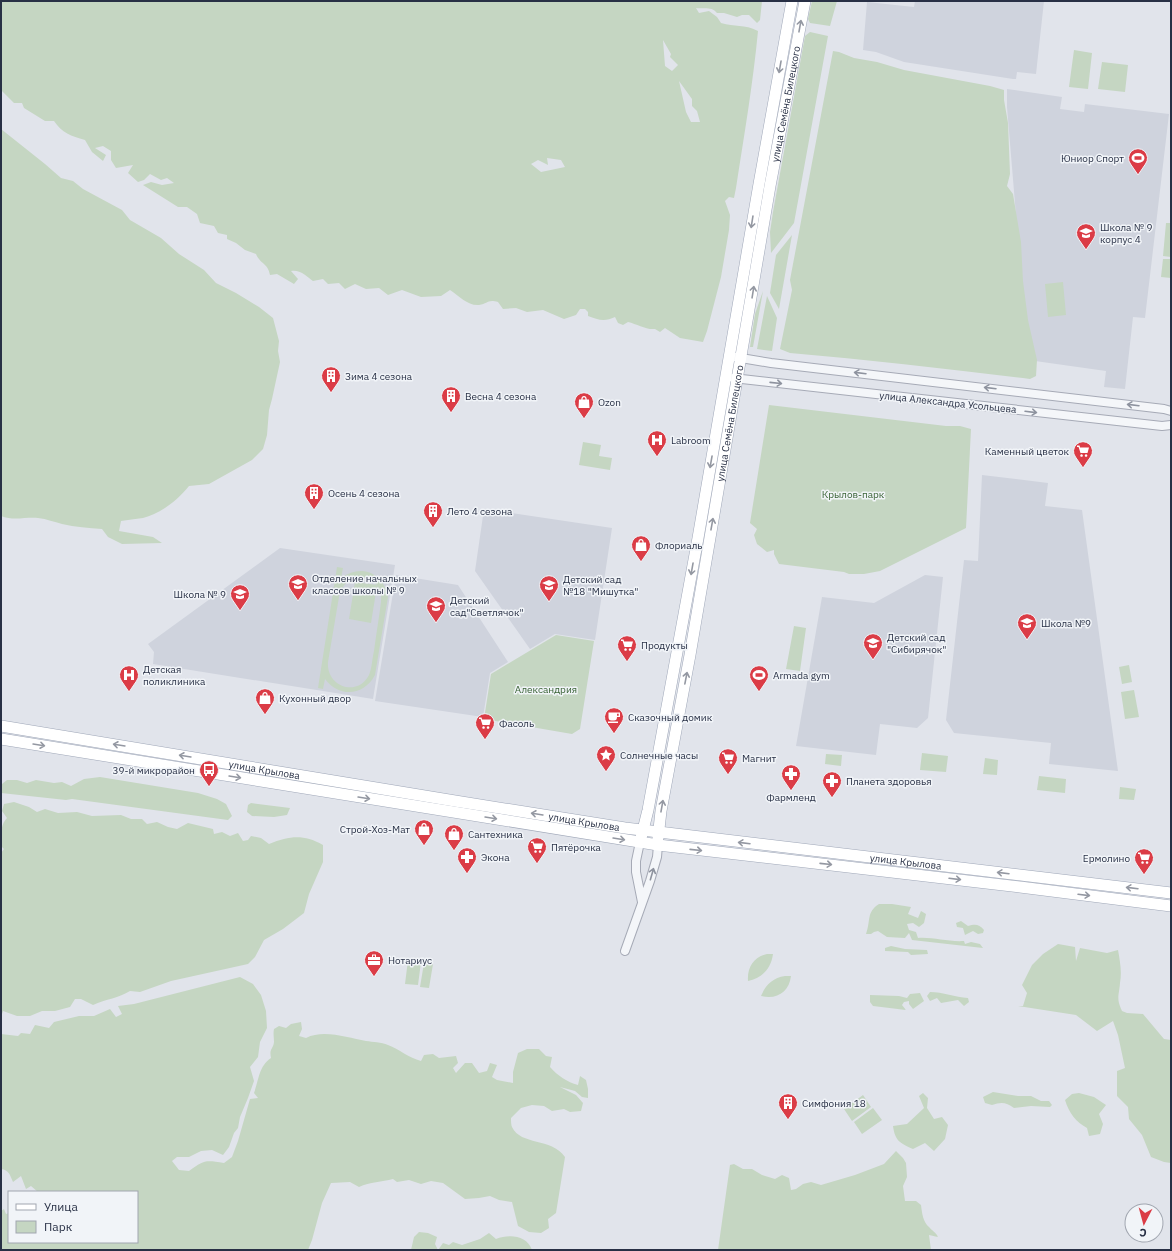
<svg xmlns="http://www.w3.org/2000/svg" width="1172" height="1251" font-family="'IBM Plex Sans',sans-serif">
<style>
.built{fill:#cfd3dd}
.green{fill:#c5d6c2;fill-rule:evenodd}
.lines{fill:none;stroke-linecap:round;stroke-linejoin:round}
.minor-casing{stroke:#a6aab6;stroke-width:10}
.major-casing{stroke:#9fa7b8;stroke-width:12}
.minor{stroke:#f4f6f9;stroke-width:8}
.major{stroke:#fff;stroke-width:11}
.oneway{stroke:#9498a2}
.oneway2{stroke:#8e939f}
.labels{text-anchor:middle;stroke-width:3;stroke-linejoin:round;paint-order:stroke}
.street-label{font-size:10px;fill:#283045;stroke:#f1f4f8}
.poi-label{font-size:10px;fill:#283045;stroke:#f1f4f8;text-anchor:start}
.park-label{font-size:10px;fill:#386234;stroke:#f1f4f8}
</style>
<rect width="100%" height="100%" fill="#e1e4eb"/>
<path class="built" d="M915 1H1044L1036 74 1017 72 1016 79H1013L904 62 876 52 863 50 867 2 914 7Z
M1007 89 1062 97 1060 109 1084 112 1085 104 1169 114 1145 318 1133 317 1125 389 1104 387 1106 371 1028 360 1007 107Z
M982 475 1048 483 1045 506 1082 510 1118 771 1049 764 1051 743 954 733 946 720 964 560 978 561Z
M484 509 612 528 595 640 555 634 530 649 475 571Z
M280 548 395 565 373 699 153 664 154 652 148 644Z
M396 575 458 585 508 662 490 673 483 717 375 701Z
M925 575 943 577 928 718 917 728 880 724 876 755 796 746 822 597 874 603Z"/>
<path class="green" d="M1 1H762L760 20 757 23 749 15H742L737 17 724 13H717C712 6 704 9 696 8L699 13 709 11 717 17 721 23C735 27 744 24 758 31 753 84 744 136 736 188L734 198 729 197 725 201 730 215 729 230 721 277 707 331 703 342 680 338 665 328 660 332 655 329C646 330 637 324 628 322L623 325 618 323 615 317C605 322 598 320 588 316V312L585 309H580L576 315 564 319 543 310 527 312 516 308 503 309 498 302C487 299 488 304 479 305 468 306 459 296 450 290L441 296 421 297 402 290 388 295 379 288 366 289 355 284 345 289 339 283 328 284 323 279 313 281C307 276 299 269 291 271L298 279 294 284 277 274 270 275C268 263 260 264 256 254L245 250 236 243 227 239V235L218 233 214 226 200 223 197 214 187 207H178L143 185 151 182 162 185 174 183 167 178 161 180 150 174 144 180 138 182 128 173 133 165 116 168 111 160V151L103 146 95 148 106 155 103 161 92 152 85 140C71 136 62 133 54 121H45L24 108 22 103H14L1 90ZM663 40 671 54 670 57 678 65 672 71 665 66ZM679 81 692 99V106L697 111 700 122H691L686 112ZM547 158 561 160 565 167 541 172 531 164 538 160 548 165Z
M812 1H837L830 26 810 23 808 19Z
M810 32 828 36 794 223 771 253 770 232 773 212 805 36Z
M1074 50 1092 53 1088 89 1069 87Z
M833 51 839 52 854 58 877 62 904 70 990 86 1004 90V100L1008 123 1010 174 1007 186 1013 194 1021 242 1023 281 1028 320 1037 360 1036 376 1030 379C950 369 870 360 790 353L780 349 792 290 790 280Z
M1102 62 1128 65 1125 92 1098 89Z
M1 129 45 164 61 178 73 181 83 189 122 210 130 220 161 238 179 254 204 270 216 283 236 293 259 307 273 318 279 341 278 351 280 362 272 399 269 410 267 435 263 449 252 460 209 484 189 486C178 500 160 514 143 518 135 519 128 520 121 521L119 531 153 537 162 543 122 544 108 537 102 529C89 528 75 527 62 524 54 522 47 519 38 518 25 517 13 521 1 516Z
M1166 223H1171V257L1163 256Z
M792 235 779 309 770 293 776 255Z
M1163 259H1171V278L1161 277Z
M1063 282 1066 315 1048 317 1045 284Z
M763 291 753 347H750L755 314Z
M767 296 777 318 772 351 757 349Z
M769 405 946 426H960L971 429 966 528 880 571 864 574H849L844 572 779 564 774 554V550L767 552 757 544 754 535 757 529 750 523Z
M583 442 601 445 599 456 612 458 610 470 579 465Z
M337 567 343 568 341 578C361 563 384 573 388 597L375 675C364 696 339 698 325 679L323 689 318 688ZM361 577 370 579 377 585 355 582 349 619 371 623 377 586 381 593V602C379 618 376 635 374 651 372 659 372 668 369 675 357 698 326 686 328 662L340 591 348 580Z
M794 626 806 628 800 671 786 669Z
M556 635 594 641 580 729 572 734 484 719 491 674Z
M1129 665 1132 682 1122 684 1119 667Z
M1134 690 1139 717 1125 719 1121 692Z
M922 753 948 756 946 772 920 770Z
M826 754 842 755 841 766 825 764Z
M985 758 998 760 997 775 983 774Z
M1039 776 1066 779 1065 793 1037 790Z
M100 777 198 793 217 799 226 804 232 816 228 820 72 799 66 800 1 793 2 784 7 780H17L27 783 36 780 54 783 62 782 71 786 84 779Z
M1120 787 1136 789 1134 800 1119 799Z
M14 802 29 807 37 812 45 809 58 813 77 812 92 816 121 815 131 819H142L147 824 157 822 168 827 177 829 188 823 213 829 214 834 222 832 230 836 238 833 243 841 248 840 251 836 261 838 269 844C290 836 303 834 323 845V862L309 894 304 913 283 929 264 940 255 957 248 964 171 981 140 992 130 991C119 998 106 999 93 1005L81 999H75L70 1007 55 1011H42L30 1016H17L3 1011 1 1017V853L4 849 1 846C1 836 0 825 7 818L2 811 4 804Z
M251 803 290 808 287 815 274 817 252 816 247 812 248 805Z
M879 904H892L911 907 908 914 918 918 921 911 926 914 924 923 919 927 913 923 907 924 909 930 916 932 918 938C933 937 948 942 964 941L965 944 971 942 980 944 983 948 912 940 909 933 905 938 887 937 878 931 874 932 871 934H866C871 921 866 912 879 904Z
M961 921 968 926C975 924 979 924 984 930L983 933 978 934 973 931 965 935 963 928 957 927 956 923Z
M1058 944 1075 947 1076 961 1080 948 1107 953 1118 950C1120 961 1122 972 1120 983 1119 996 1116 998 1122 1011L1127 1013 1143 1014 1164 1039 1171 1040V1163L1164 1162 1151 1157 1142 1135 1129 1119 1128 1107 1117 1096V1071L1125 1068 1118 1035 1113 1021 1097 1031 1076 1015 1018 1006H1023L1027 993 1022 985 1032 965 1043 954Z
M891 946 905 949 927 950 928 954 911 955 908 952 885 951V948Z
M767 954H773C771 969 762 978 748 981 747 967 754 957 767 954Z
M408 960 421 962 418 985 405 984Z
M424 963 433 964 429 988 420 987Z
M785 976H791C789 992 777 1000 761 996 766 984 773 978 785 976Z
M240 977 253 984 261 995 266 1011 267 1028 260 1042 258 1057 250 1067 254 1081 248 1098 240 1117 238 1128 234 1133 229 1147 223 1155 212 1150 201 1151 189 1157H177L172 1161 179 1170 189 1171C204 1160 205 1160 224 1163L232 1157 238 1141 250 1099 258 1098 254 1093C259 1079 259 1066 271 1058 269 1048 273 1050 274 1042 274 1037 273 1034 274 1029L279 1026 286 1028 291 1024 301 1022 302 1029 299 1036 306 1038C324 1029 348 1038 366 1041 373 1042 381 1042 388 1045 399 1049 409 1058 421 1061L424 1055 433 1054 439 1058 456 1056 458 1063 453 1068 456 1073 465 1063H472L479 1073 487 1071 490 1063 497 1065 492 1077 497 1080 513 1083V1072L518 1053 527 1049H539L546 1056 552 1057 550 1067C558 1076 567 1082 578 1085L580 1076 586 1080 588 1089V1098L582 1097 575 1091 560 1087 576 1095 583 1103 581 1111 570 1112 564 1109 552 1111 544 1106 532 1105 521 1108 511 1118C511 1121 511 1125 512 1127 521 1146 551 1137 565 1157L556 1213 548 1219 549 1228 541 1233 529 1232 518 1226 512 1202 499 1200 490 1196 479 1198 465 1199 443 1183 431 1181 421 1184 409 1180 397 1182 393 1179C382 1182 370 1182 359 1187L350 1182 331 1183 322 1203 312 1240 308 1250H1V1211L4 1209 6 1214 9 1213V1242H137V1192H38L31 1186 26 1189 21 1176 13 1182C10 1175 9 1170 1 1169V1034L18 1036 21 1033 30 1034 35 1025 49 1028 54 1022 79 1016H94L110 1009 116 1017 122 1014 118 1006 134 1004Z
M930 992C943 992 955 997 968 998L969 1002 964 1006 958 1000 941 1003 937 998 930 1001 927 996Z
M920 993 924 1001 913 1009 909 1004V1001L904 1002 902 1005 906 1010 873 1006 870 1002V995L899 996 907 998 910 994Z
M993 1092 1018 1096H1031L1041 1101H1049L1052 1105 1050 1107 1031 1106 1014 1108C1006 1102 1001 1102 992 1105L985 1103 983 1097Z
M923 1093 928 1098 927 1108 934 1119 942 1117 948 1125 945 1139 934 1151 925 1143 913 1149C900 1143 895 1141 893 1126L907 1124 924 1108 919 1096Z
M1079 1093 1094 1097 1106 1105 1099 1114 1103 1124 1100 1134 1089 1136 1087 1128C1076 1122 1069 1113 1065 1100L1072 1094Z
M863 1095 871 1107 852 1121 844 1109Z
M873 1108 882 1120 862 1134 854 1122Z
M896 1151 903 1158 906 1163 907 1177 903 1186 905 1201H916L921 1205C922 1213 923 1222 929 1227 932 1231 936 1232 938 1237L929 1235 931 1250H718L730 1165 734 1164 743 1169H752L762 1175 775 1179 782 1175 789 1178 791 1190 796 1189 803 1184 811 1182 821 1185 855 1175 884 1164Z
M419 1232 428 1233 437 1237 435 1244 438 1250H411L414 1237Z
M489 1233 496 1239C509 1234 527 1235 532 1250H438L443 1243 449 1245 453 1242 462 1245 480 1239Z"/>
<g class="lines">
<g class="minor-casing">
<path id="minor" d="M735 357 771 363 1164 409 1171 411
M733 378 1162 426 1171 425
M640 842 636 861V872L642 902
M625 951 650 881 657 857 658 845"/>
</g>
<g class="major-casing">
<g id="major">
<path id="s1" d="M1 726 455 801 625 828 1171 893"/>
<path d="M1 739 658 845 1020 887 1171 906"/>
<path d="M641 838 648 810 698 538 759 184 792 1"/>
<path id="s2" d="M658 838 661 811 690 655 770 186 805 1"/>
</g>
</g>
<use href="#minor" class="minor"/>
<use href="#major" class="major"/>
</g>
<defs><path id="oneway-shaft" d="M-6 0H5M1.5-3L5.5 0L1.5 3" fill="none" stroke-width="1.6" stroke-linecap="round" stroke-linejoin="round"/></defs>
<g class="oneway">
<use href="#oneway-shaft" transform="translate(800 26) rotate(-80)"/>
<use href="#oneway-shaft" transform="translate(780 67) rotate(100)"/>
<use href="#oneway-shaft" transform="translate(752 222) rotate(99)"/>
<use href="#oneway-shaft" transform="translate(753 292) rotate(-81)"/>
<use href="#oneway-shaft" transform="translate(711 462) rotate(100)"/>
<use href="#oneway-shaft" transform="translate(712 524) rotate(-80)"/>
<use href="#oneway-shaft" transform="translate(692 569) rotate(100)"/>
<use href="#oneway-shaft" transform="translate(686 678) rotate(-79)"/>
<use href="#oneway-shaft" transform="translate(39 745) rotate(9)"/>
<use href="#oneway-shaft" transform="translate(119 745) rotate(-171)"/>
<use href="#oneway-shaft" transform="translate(185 756) rotate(-171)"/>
<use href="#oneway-shaft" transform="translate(235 777) rotate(9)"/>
<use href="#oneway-shaft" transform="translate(364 798) rotate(9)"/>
<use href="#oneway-shaft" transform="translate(662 806) rotate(-80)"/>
<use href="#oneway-shaft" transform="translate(537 814) rotate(-171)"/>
<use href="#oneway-shaft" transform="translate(491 818) rotate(9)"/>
<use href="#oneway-shaft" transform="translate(619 839) rotate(9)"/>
<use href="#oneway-shaft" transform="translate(744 843) rotate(-173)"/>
<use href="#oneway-shaft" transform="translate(696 850) rotate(6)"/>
<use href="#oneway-shaft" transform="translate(826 864) rotate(6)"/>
<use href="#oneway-shaft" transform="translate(1003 873) rotate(-173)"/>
<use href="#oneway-shaft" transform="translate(955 879) rotate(7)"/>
<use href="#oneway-shaft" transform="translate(1132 888) rotate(-173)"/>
<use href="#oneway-shaft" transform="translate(1084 895) rotate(7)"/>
</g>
<g class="oneway2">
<use href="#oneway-shaft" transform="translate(860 373) rotate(-173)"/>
<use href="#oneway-shaft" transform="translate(776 383) rotate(6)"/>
<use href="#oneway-shaft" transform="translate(990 388) rotate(-173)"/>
<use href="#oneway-shaft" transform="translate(1133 405) rotate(-173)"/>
<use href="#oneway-shaft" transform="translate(1031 412) rotate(7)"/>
<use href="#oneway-shaft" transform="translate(652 874) rotate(-74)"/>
</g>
<defs>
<g id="stadium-pin" transform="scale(1)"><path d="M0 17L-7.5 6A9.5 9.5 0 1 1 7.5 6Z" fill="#db3c46" stroke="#f1f4f8"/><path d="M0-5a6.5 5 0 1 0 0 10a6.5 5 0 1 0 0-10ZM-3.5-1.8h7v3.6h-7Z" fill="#fff"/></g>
<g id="school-pin" transform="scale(1)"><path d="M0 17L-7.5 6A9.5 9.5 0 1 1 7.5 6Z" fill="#db3c46" stroke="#f1f4f8"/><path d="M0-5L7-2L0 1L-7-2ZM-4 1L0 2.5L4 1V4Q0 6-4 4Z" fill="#fff"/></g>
<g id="building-pin" transform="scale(1)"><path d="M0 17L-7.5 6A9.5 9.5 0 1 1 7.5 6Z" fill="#db3c46" stroke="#f1f4f8"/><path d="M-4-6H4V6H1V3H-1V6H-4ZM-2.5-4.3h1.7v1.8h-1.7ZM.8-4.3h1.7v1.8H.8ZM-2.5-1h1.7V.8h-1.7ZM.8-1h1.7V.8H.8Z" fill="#fff"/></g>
<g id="shop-pin" transform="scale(1)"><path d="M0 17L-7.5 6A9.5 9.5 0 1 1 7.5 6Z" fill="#db3c46" stroke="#f1f4f8"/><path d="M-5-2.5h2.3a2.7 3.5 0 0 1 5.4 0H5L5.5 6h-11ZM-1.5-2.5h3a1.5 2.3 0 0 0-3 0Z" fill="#fff"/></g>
<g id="hospital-pin" transform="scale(1)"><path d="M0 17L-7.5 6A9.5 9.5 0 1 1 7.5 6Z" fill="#db3c46" stroke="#f1f4f8"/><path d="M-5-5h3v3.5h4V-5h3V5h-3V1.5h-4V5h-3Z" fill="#fff"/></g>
<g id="supermarket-pin" transform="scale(1)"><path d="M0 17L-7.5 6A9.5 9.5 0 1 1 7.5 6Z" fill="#db3c46" stroke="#f1f4f8"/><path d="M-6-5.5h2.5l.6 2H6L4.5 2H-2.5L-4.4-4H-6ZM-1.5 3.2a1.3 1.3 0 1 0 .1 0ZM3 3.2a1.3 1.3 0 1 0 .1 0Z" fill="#fff"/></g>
<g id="cafe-pin" transform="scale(1)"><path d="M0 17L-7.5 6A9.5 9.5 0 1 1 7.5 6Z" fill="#db3c46" stroke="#f1f4f8"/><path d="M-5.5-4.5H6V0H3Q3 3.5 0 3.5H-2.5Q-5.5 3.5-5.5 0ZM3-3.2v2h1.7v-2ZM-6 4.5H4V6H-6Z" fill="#fff"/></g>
<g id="sight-pin" transform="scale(1)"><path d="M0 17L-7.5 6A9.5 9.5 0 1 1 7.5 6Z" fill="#db3c46" stroke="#f1f4f8"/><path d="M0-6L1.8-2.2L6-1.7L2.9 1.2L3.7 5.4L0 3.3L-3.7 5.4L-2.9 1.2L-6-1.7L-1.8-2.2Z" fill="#fff"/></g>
<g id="bus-pin" transform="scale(1)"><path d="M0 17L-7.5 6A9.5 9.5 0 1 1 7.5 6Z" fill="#db3c46" stroke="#f1f4f8"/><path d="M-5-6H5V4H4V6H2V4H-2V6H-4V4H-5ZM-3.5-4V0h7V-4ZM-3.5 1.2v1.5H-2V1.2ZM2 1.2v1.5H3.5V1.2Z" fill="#fff"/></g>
<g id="pharmacy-pin" transform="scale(1)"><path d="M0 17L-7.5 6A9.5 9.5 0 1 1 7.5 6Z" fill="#db3c46" stroke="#f1f4f8"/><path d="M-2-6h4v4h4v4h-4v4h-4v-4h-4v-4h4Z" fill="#fff"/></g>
<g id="office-pin" transform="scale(1)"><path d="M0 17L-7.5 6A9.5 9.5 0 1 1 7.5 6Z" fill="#db3c46" stroke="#f1f4f8"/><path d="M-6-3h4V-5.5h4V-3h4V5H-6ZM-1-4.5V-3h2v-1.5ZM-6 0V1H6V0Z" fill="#fff"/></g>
</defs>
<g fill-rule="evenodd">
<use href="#stadium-pin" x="1138" y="158"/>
<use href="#school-pin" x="1086" y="233"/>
<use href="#building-pin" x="331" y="376"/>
<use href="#building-pin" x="451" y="396"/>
<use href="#shop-pin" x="584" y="402"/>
<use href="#hospital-pin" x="657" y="440"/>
<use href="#supermarket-pin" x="1083" y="451"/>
<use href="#building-pin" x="314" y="493"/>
<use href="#building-pin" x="433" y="511"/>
<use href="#shop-pin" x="641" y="545"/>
<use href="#school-pin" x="298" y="584"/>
<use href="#school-pin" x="549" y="585"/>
<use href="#school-pin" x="240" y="594"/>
<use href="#school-pin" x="436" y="606"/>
<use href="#school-pin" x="1027" y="623"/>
<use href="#school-pin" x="873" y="643"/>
<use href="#supermarket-pin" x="627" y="645"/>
<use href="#hospital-pin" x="129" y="675"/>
<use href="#stadium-pin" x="759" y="675"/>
<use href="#shop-pin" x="265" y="698"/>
<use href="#cafe-pin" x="614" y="717"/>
<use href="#supermarket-pin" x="485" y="723"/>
<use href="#sight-pin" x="606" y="755"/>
<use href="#supermarket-pin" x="728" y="758"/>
<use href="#bus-pin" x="209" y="770"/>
<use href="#pharmacy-pin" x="791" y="774"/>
<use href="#pharmacy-pin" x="832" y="781"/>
<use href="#shop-pin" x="424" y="829"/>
<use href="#shop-pin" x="454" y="834"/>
<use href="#supermarket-pin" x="537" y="847"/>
<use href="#pharmacy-pin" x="467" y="857"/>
<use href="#supermarket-pin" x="1144" y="858"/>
<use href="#office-pin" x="374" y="960"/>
<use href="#building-pin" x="788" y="1103"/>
</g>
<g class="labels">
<g class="street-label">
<text dy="4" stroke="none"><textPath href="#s2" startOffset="745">улица Семёна Билецкого</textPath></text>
<text transform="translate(948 402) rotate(6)" y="4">улица Александра Усольцева</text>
<text dy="4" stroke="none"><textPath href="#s2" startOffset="421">улица Семёна Билецкого</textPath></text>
<text dy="4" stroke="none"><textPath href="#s1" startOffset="267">улица Крылова</textPath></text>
<text dy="4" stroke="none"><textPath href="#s1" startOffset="591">улица Крылова</textPath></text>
<text dy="4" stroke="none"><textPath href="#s1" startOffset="915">улица Крылова</textPath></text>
</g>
<g class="poi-label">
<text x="1124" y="162" text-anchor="end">Юниор Спорт</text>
<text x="1100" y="231">Школа № 9<tspan x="1100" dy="12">корпус 4</tspan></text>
<text x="345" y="380">Зима 4 сезона</text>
<text x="465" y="400">Весна 4 сезона</text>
<text x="598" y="406">Ozon</text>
<text x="671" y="444">Labroom</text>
<text x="1069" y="455" text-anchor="end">Каменный цветок</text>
<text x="328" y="497">Осень 4 сезона</text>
<text x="447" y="515">Лето 4 сезона</text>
<text x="655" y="549">Флориаль</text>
<text x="312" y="582">Отделение начальных<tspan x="312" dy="12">классов школы № 9</tspan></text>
<text x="563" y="583">Детский сад<tspan x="563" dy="12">№18 "Мишутка"</tspan></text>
<text x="226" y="598" text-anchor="end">Школа № 9</text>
<text x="450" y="604">Детский<tspan x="450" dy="12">сад"Светлячок"</tspan></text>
<text x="1041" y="627">Школа №9</text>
<text x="887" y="641">Детский сад<tspan x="887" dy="12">"Сибирячок"</tspan></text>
<text x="641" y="649">Продукты</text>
<text x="143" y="673">Детская<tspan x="143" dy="12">поликлиника</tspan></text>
<text x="773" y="679">Armada gym</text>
<text x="279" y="702">Кухонный двор</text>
<text x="628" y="721">Сказочный домик</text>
<text x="499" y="727">Фасоль</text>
<text x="620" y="759">Солнечные часы</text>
<text x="742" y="762">Магнит</text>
<text x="195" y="774" text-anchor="end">39-й микрорайон</text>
<text x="846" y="785">Планета здоровья</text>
<text x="791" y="801" text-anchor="middle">Фармленд</text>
<text x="410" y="833" text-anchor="end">Строй-Хоз-Мат</text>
<text x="468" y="838">Сантехника</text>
<text x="551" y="851">Пятёрочка</text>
<text x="481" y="861">Экона</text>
<text x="1130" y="862" text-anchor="end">Ермолино</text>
<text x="388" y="964">Нотариус</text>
<text x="802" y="1107">Симфония 18</text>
</g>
<g class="park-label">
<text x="853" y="498">Крылов-парк</text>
<text x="546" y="693">Александрия</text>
</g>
</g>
<rect width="1172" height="1251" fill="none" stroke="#283045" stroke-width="4"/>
<rect x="8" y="1191" width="130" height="52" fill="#f1f4f8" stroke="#a1a6b0"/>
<rect x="16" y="1204" width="20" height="6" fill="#ffffff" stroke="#a1a6b0"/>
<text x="44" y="1211" font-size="12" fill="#283045">Улица</text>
<rect x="16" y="1221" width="20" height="12" fill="#c5d6c2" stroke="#a1a6b0"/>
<text x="44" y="1231" font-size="12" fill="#283045">Парк</text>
<g transform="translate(1144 1223) rotate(186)"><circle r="19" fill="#f1f4f8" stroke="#a1a6b0"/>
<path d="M0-3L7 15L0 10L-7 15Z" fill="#db3c46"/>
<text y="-6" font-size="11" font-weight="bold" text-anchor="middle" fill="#283045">С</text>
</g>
</svg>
